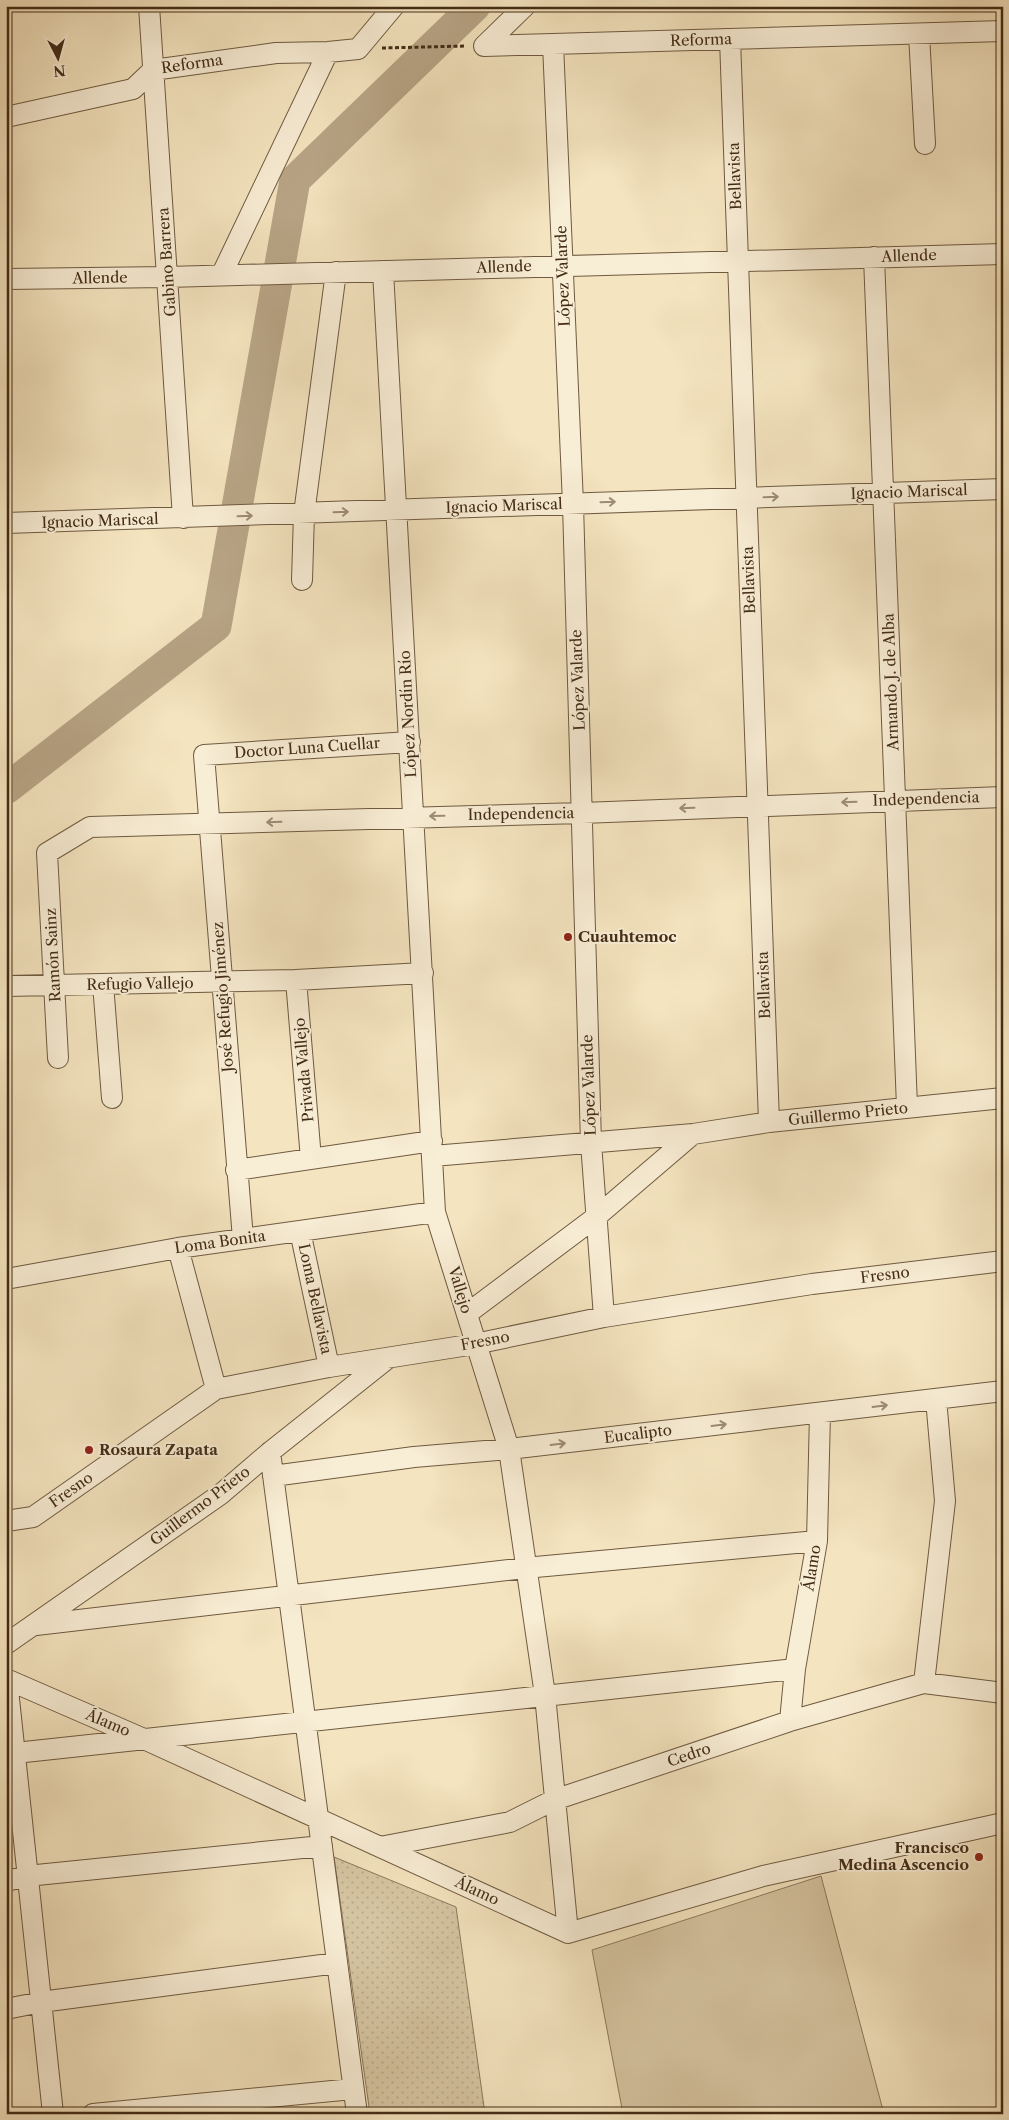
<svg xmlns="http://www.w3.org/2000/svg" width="1009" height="2120" font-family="'Libre Caslon Text',serif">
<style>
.grass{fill:url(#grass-dots);stroke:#8c785c}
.garden{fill:#d6c5a2;stroke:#8c785c}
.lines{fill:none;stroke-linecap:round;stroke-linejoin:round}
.river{stroke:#b8a586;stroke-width:31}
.minor-casing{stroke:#6f5a40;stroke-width:22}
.path{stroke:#432c16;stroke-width:3;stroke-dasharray:4 2.5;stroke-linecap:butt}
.minor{stroke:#f8edd5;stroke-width:20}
.oneway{stroke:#9e8c76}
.poi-dot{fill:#8f2418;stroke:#f8edd5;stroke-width:2}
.labels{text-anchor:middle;stroke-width:4;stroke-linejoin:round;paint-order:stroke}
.street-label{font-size:15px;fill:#432c16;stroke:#f8edd5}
.poi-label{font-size:15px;font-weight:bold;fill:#432c16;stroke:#f8edd5;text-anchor:start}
</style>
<defs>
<pattern id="grass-dots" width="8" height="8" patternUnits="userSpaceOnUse" patternTransform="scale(1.25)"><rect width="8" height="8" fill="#d6c5a2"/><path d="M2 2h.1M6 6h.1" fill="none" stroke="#b9a98b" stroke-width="1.8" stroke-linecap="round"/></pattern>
</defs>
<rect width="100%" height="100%" fill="#f4e4bf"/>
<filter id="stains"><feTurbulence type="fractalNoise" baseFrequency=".004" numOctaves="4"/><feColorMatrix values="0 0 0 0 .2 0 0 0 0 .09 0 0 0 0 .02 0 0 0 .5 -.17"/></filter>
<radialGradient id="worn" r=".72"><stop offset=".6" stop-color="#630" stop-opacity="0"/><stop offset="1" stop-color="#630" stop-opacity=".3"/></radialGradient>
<path class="grass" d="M334 1857 456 1907 485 2114H370Z"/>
<path class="garden" d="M821 1876 884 2114H623L592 1950Z"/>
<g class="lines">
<path class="river" d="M6 789 216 626 295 180 475 6"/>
<g class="minor-casing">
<path id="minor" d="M149 6 183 518
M919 34 925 144
M730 39 769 1122
M553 44 573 504 591 1143 604 1317
M484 46 1003 31
M484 46 525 6
M6 117 133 89 153 70 276 53 328 52 358 49 394 6
M874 257 907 1107
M383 271 435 1212 509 1449 545 1695 568 1933
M222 274 328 52
M6 279 168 277 1003 254
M6 523 1003 489
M302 580 304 514 336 272
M296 980 311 1159
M103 984 112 1098
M6 986 296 980 423 973
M58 1058 47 853 90 827 582 813 1003 797
M433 1156 693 1134 769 1122 1003 1098
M236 1170 432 1141
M300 1231 329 1367
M243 1239 204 755 410 742
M178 1248 216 1389
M6 1279 178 1248 435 1212
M468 1313 596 1217 693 1134
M270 1452 357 2114
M273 1476 414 1457 509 1449 1003 1391
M6 1521 33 1517 216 1389 329 1367 475 1344 604 1317 812 1284 1003 1261
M36 1625 525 1568 817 1541
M6 1644 221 1494 270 1452 387 1359
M6 1679 144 1739 568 1933 763 1876 1003 1823
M7 1680 53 2114
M924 1683 945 1501 936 1399
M790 1721 795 1669 817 1541 820 1413
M6 1754 795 1669
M380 1847 510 1822 554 1800 790 1721 924 1683 1003 1693
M6 1881 27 1876 322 1846
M6 2009 41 2002 337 1963
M93 2114 353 2089"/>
</g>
<path class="path" d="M382 48 466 46"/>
<use href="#minor" class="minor"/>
</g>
<defs><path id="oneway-shaft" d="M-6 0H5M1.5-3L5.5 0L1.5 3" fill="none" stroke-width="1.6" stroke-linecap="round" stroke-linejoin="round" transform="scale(1.25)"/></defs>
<g class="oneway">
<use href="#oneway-shaft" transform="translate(771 497) rotate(-2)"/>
<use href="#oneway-shaft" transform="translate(608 502) rotate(-2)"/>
<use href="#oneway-shaft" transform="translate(341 512) rotate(-2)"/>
<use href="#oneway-shaft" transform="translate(245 516) rotate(-2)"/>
<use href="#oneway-shaft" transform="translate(849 802) rotate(178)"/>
<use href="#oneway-shaft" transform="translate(687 808) rotate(178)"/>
<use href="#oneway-shaft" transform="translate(437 816) rotate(179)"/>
<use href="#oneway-shaft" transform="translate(274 822) rotate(178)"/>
<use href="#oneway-shaft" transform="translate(880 1406) rotate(-7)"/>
<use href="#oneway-shaft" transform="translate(719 1425) rotate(-7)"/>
<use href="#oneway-shaft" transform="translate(558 1444) rotate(-7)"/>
</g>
<g class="poi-dot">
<circle cx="568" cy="937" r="5"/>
<circle cx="89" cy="1450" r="5"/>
<circle cx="979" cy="1857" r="5"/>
</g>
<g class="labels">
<g class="street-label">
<text transform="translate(701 40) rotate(-2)" y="5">Reforma</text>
<text transform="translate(192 64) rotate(-8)" y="5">Reforma</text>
<text transform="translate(735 176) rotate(-92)" y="5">Bellavista</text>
<text transform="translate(909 256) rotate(-2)" y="5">Allende</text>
<text transform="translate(167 262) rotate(-94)" y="5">Gabino Barrera</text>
<text transform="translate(504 267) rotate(-2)" y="5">Allende</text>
<text transform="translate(563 276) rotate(-92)" y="5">López Valarde</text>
<text transform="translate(100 278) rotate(-1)" y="5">Allende</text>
<text transform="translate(909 492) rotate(-2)" y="5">Ignacio Mariscal</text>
<text transform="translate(504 506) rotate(-2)" y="5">Ignacio Mariscal</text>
<text transform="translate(100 521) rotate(-2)" y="5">Ignacio Mariscal</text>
<text transform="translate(749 580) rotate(-92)" y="5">Bellavista</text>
<text transform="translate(578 680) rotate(-92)" y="5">López Valarde</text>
<text transform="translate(891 682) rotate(-92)" y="5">Armando J. de Alba</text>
<text transform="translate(408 714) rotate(-93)" y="5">López Nordín Río</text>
<text transform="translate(307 748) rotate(-4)" y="5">Doctor Luna Cuellar</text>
<text transform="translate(926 799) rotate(-2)" y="5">Independencia</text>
<text transform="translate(521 814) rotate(-1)" y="5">Independencia</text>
<text transform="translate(53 955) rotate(-93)" y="5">Ramón Sainz</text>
<text transform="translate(140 984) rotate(-1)" y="5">Refugio Vallejo</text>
<text transform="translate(764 985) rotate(-92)" y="5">Bellavista</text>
<text transform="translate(223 997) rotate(-94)" y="5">José Refugio Jiménez</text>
<text transform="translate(304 1070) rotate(-95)" y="5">Privada Vallejo</text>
<text transform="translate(589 1085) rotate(-92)" y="5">López Valarde</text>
<text transform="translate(848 1114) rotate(-6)" y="5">Guillermo Prieto</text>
<text transform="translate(220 1242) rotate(-8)" y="5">Loma Bonita</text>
<text transform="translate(885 1275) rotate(-7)" y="5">Fresno</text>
<text transform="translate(460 1290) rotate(73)" y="5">Vallejo</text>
<text transform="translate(315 1299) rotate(78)" y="5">Loma Bellavista</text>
<text transform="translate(485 1341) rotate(-11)" y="5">Fresno</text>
<text transform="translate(638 1434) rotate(-7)" y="5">Eucalipto</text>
<text transform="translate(71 1490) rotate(-35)" y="5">Fresno</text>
<text transform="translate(200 1506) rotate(-37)" y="5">Guillermo Prieto</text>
<text transform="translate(812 1568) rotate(-81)" y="5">Álamo</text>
<text transform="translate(108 1723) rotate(23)" y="5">Álamo</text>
<text transform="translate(689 1755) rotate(-19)" y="5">Cedro</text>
<text transform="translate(477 1891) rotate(25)" y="5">Álamo</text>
</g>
<g class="poi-label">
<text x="578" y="942">Cuauhtemoc</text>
<text x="99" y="1455">Rosaura Zapata</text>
<text x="969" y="1853" text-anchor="end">Francisco<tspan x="969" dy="17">Medina Ascencio</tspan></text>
</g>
</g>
<rect width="1009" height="2120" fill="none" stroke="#f4e4bf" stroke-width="25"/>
<rect x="8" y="8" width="994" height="2105" fill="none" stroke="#432c16" stroke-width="2.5"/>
<rect x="12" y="12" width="984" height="2095" fill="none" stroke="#432c16"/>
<g transform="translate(58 58) rotate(174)" stroke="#f8edd5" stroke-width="4" paint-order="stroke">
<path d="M0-4L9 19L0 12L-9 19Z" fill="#432c16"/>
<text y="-8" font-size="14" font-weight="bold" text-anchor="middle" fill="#432c16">N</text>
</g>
<rect width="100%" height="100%" filter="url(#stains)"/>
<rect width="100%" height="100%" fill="url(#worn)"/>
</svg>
